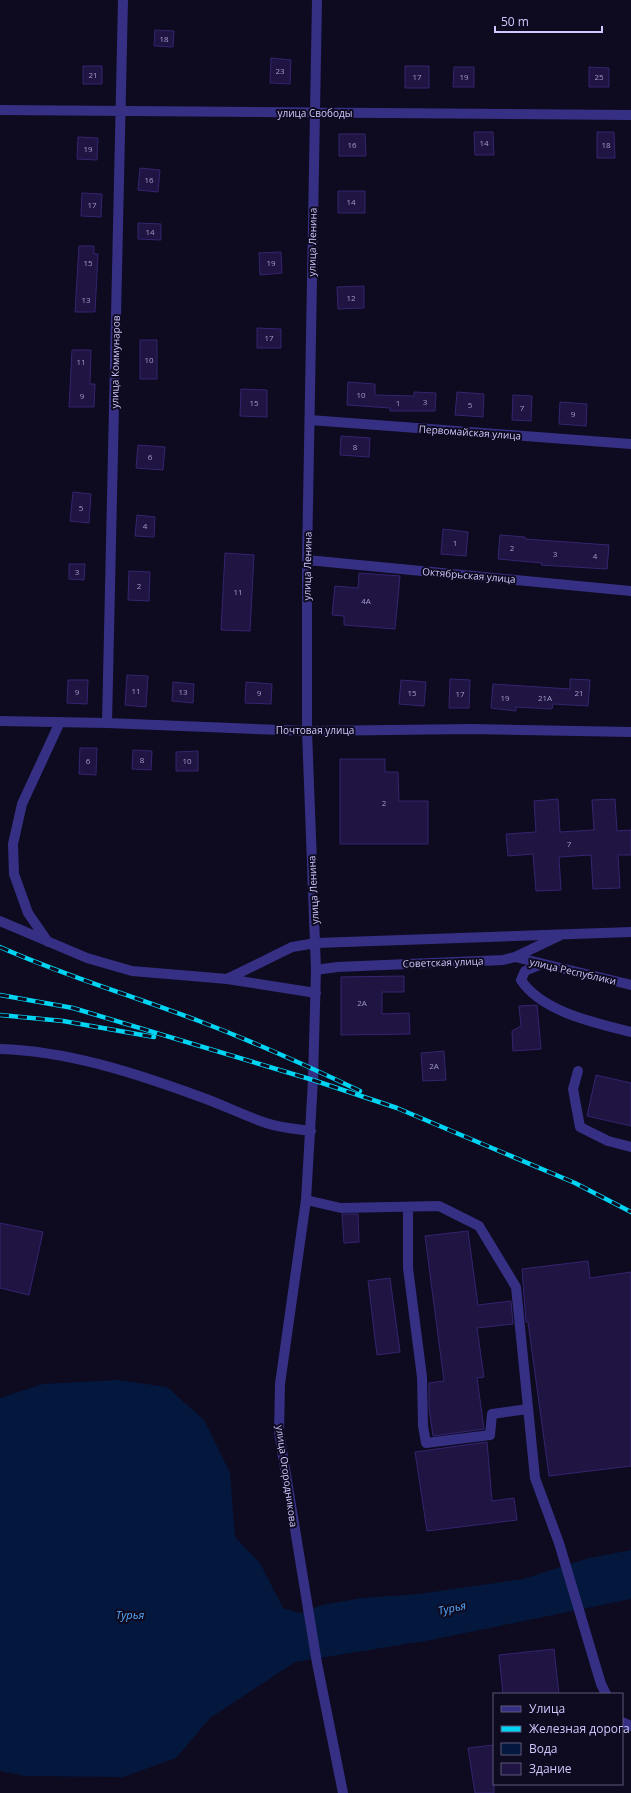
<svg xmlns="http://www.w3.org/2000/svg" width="631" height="1793" font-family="'Open Sans',sans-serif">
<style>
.water{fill:#04183e}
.building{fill:#1f1442;stroke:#352470}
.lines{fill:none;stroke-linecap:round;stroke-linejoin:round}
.minor{stroke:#353083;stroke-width:10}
.rail-casing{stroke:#00d4f3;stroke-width:4.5}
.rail{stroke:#0e0a1f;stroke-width:3;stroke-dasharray:9;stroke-linecap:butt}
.labels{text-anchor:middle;stroke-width:4;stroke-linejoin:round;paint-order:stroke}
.number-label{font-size:8px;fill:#a49bd0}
.street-label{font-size:10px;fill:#d0c8ff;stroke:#0e0a1f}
.water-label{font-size:11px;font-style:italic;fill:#56acff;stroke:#0e0a1f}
</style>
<rect width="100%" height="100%" fill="#0e0a1f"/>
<path class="water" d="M118 1380 167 1387 204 1420 230 1473 235 1537 260 1563 283 1608 300 1613 322 1605 362 1598 419 1594 523 1579 589 1558 631 1550V1599L431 1640 295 1662 210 1718 176 1758 123 1777 25 1776 0 1771V1398L43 1384Z"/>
<path class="building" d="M155 30 174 31 173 47 154 46Z
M271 58 291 60 290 84 270 83Z
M83 66H102V84H83Z
M405 66H429V88H405Z
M454 67H474V87H453Z
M589 67 609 68V87H589Z
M474 132H493L494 155H475Z
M597 132H614L615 158H597Z
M339 134H365L366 156H339Z
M78 137 98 138 97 160 77 159Z
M140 168 160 170 158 192 138 190Z
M338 191H365V213H338Z
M82 193 102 194 101 217 81 216Z
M138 223 161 224V240L138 239Z
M79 246H94V254H98L95 312H75Z
M281 252 282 273 260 275 259 253Z
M364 286V308L338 309 337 287Z
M257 328 281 329V348H257Z
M140 340H157V379H140Z
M72 350H91L90 384H95L94 407H69Z
M348 382 375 384V395L414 396V392L436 393 435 411H390V408L347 405Z
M241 389 267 390V417L240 416Z
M457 392 484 394 483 417 455 415Z
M513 395 532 396 531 421 512 420Z
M560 402 587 404 586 426 559 424Z
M341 436 370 438 369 457 340 455Z
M138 445 165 447 163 470 136 468Z
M73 492 91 494 89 523 70 521Z
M137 515 155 517 154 537 135 536Z
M443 529 468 532 466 556 441 554Z
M500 535 525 537V539L609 545 607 569 541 565 542 563 498 559Z
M225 553 254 555 250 631 221 630Z
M69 564H85L84 580 69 579Z
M129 571 150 572 149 601 128 600Z
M359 573 400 576 395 629 344 625V616L332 615 335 586 358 588Z
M127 675 148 676 146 707 125 705Z
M450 679 470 680 469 708H449Z
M570 679 590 680 588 706 553 704 552 709 516 707V711L491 708 493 684 570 689Z
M68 680H88L87 704 67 703Z
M401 680 426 682 424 706 399 704Z
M173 682 194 684 193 703 172 701Z
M246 682 272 684 271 704 245 703Z
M80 748H97L96 775 79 774Z
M133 750 152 751 151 770 132 769Z
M198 751V771H176V752Z
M340 759H385V772H398L399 801H428V844H340Z
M558 799 560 832 594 830 592 800 615 799 617 831 631 830V855H618L620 888 593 889 591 855 559 857 561 890 536 891 533 854 508 856 506 834 536 832 534 801Z
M404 976V992H382V1014L409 1013 410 1034 341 1035V977Z
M537 1005 541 1049 513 1051 512 1031 521 1026 519 1006Z
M444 1051 446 1080 423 1081 421 1053Z
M596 1075 631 1083V1126L587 1116Z
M342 1214H358L359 1242 344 1243Z
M0 1223 43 1232 29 1295 0 1288Z
M468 1231 478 1305 511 1301 513 1324 477 1328 484 1377 477 1378 484 1429 433 1436 429 1408V1383L444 1381 425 1236Z
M588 1261 590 1278 631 1272V1466L549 1476 528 1322H526L522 1269Z
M390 1278 400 1352 377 1355 368 1281Z
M487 1442 492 1501 514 1498 517 1520 427 1531 415 1452Z
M554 1649 559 1694H503L499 1655Z
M494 1745V1793H475L468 1748Z"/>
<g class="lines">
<path class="minor" d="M317 0 307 560V731L316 970 313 1080 306 1200 280 1384 279 1432 317 1663 343 1793
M0 110 631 115
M310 420 631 444
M307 560 631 591
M0 721 107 723 307 731 472 729 631 732
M107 723 123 0
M0 921 87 958 132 971 227 979 316 993
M48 942 28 913 14 874 13 844 22 804 60 722
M515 957 631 985
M542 964 525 971 521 980C542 1012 596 1023 631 1032
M316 970 337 967 503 960 515 957 561 935
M227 979 292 947 316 943 631 932
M0 1049C68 1051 135 1073 198 1096 221 1104 243 1115 266 1123 280 1128 296 1129 311 1131
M578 1071 573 1089 580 1127 608 1141 631 1147
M306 1200 341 1208 439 1206 479 1226 516 1287 535 1478 559 1543 601 1684 606 1694
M408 1207V1268L422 1377 423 1426 426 1443 490 1435 492 1414 528 1409
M622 1722 631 1726"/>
<g class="rail-casing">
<path id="rail" d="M0 947C65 976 133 996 199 1021 254 1042 308 1066 360 1091
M0 995 73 1008 313 1080 397 1108 575 1183 631 1212
M0 1015 63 1021 154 1037"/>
</g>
<use href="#rail" class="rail"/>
</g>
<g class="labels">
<g class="number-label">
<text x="164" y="42">18</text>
<text x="280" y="74">23</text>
<text x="93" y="78">21</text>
<text x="417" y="80">17</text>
<text x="464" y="80">19</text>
<text x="599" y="80">25</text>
<text x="484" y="146">14</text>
<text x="352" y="148">16</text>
<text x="606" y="148">18</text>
<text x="88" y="152">19</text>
<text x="149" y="183">16</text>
<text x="351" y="205">14</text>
<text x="92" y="208">17</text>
<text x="150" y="235">14</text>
<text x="88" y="266">15</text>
<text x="271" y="266">19</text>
<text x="351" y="301">12</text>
<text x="86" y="303">13</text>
<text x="269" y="341">17</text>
<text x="149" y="363">10</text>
<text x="81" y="365">11</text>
<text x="361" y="398">10</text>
<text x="82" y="399">9</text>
<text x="425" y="405">3</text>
<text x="254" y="406">15</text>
<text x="398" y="406">1</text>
<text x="470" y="408">5</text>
<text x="522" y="411">7</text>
<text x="573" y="417">9</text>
<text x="355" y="450">8</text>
<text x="150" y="460">6</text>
<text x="81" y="511">5</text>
<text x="145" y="529">4</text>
<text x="455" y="546">1</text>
<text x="512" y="551">2</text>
<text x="555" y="557">3</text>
<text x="595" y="559">4</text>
<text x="77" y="575">3</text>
<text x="139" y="589">2</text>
<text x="238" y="595">11</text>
<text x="366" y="604">4А</text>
<text x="136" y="694">11</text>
<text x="77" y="695">9</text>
<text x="183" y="695">13</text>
<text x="259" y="696">9</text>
<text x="412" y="696">15</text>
<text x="579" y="696">21</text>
<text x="460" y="697">17</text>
<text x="505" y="701">19</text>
<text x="545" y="701">21А</text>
<text x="142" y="763">8</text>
<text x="88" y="764">6</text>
<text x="187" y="764">10</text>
<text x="384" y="806">2</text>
<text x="569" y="847">7</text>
<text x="362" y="1006">2А</text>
<text x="434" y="1069">2А</text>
</g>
<g class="street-label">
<text x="315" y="117">улица Свободы</text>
<text transform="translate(312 242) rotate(-89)" y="4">улица Ленина</text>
<text transform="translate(115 362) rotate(-89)" y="4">улица Коммунаров</text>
<text transform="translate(470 432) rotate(4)" y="4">Первомайская улица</text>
<text transform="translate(307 566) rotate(-89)" y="4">улица Ленина</text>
<text transform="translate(469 575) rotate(5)" y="4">Октябрьская улица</text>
<text x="315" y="734">Почтовая улица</text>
<text transform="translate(313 890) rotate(-93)" y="4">улица Ленина</text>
<text transform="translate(443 962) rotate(-2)" y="4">Советская улица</text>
<text transform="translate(573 971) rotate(13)" y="4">улица Республики</text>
<text transform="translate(287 1476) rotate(82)" y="4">улица Огородникова</text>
</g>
<g class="water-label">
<text transform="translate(452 1608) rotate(-12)" y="4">Турья</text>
<text x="130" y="1619">Турья</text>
</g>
</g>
<rect x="493" y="1693" width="130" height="92" fill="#0e0a1f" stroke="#5c5679"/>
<rect x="501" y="1706" width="20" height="6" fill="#353083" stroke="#5c5679"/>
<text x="529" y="1713" font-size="12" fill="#d0c8ff">Улица</text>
<rect x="501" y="1726" width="20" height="6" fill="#00d4f3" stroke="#5c5679"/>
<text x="529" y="1733" font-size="12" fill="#d0c8ff">Железная дорога</text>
<rect x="501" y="1743" width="20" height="12" fill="#04183e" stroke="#5c5679"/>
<text x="529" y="1753" font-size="12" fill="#d0c8ff">Вода</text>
<rect x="501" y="1763" width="20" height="12" fill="#1f1442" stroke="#5c5679"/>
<text x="529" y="1773" font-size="12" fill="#d0c8ff">Здание</text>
<path d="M495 26v6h107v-6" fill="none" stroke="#d0c8ff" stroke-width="2"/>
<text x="501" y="26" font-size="12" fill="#d0c8ff" stroke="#0e0a1f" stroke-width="3" paint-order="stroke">50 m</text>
</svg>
